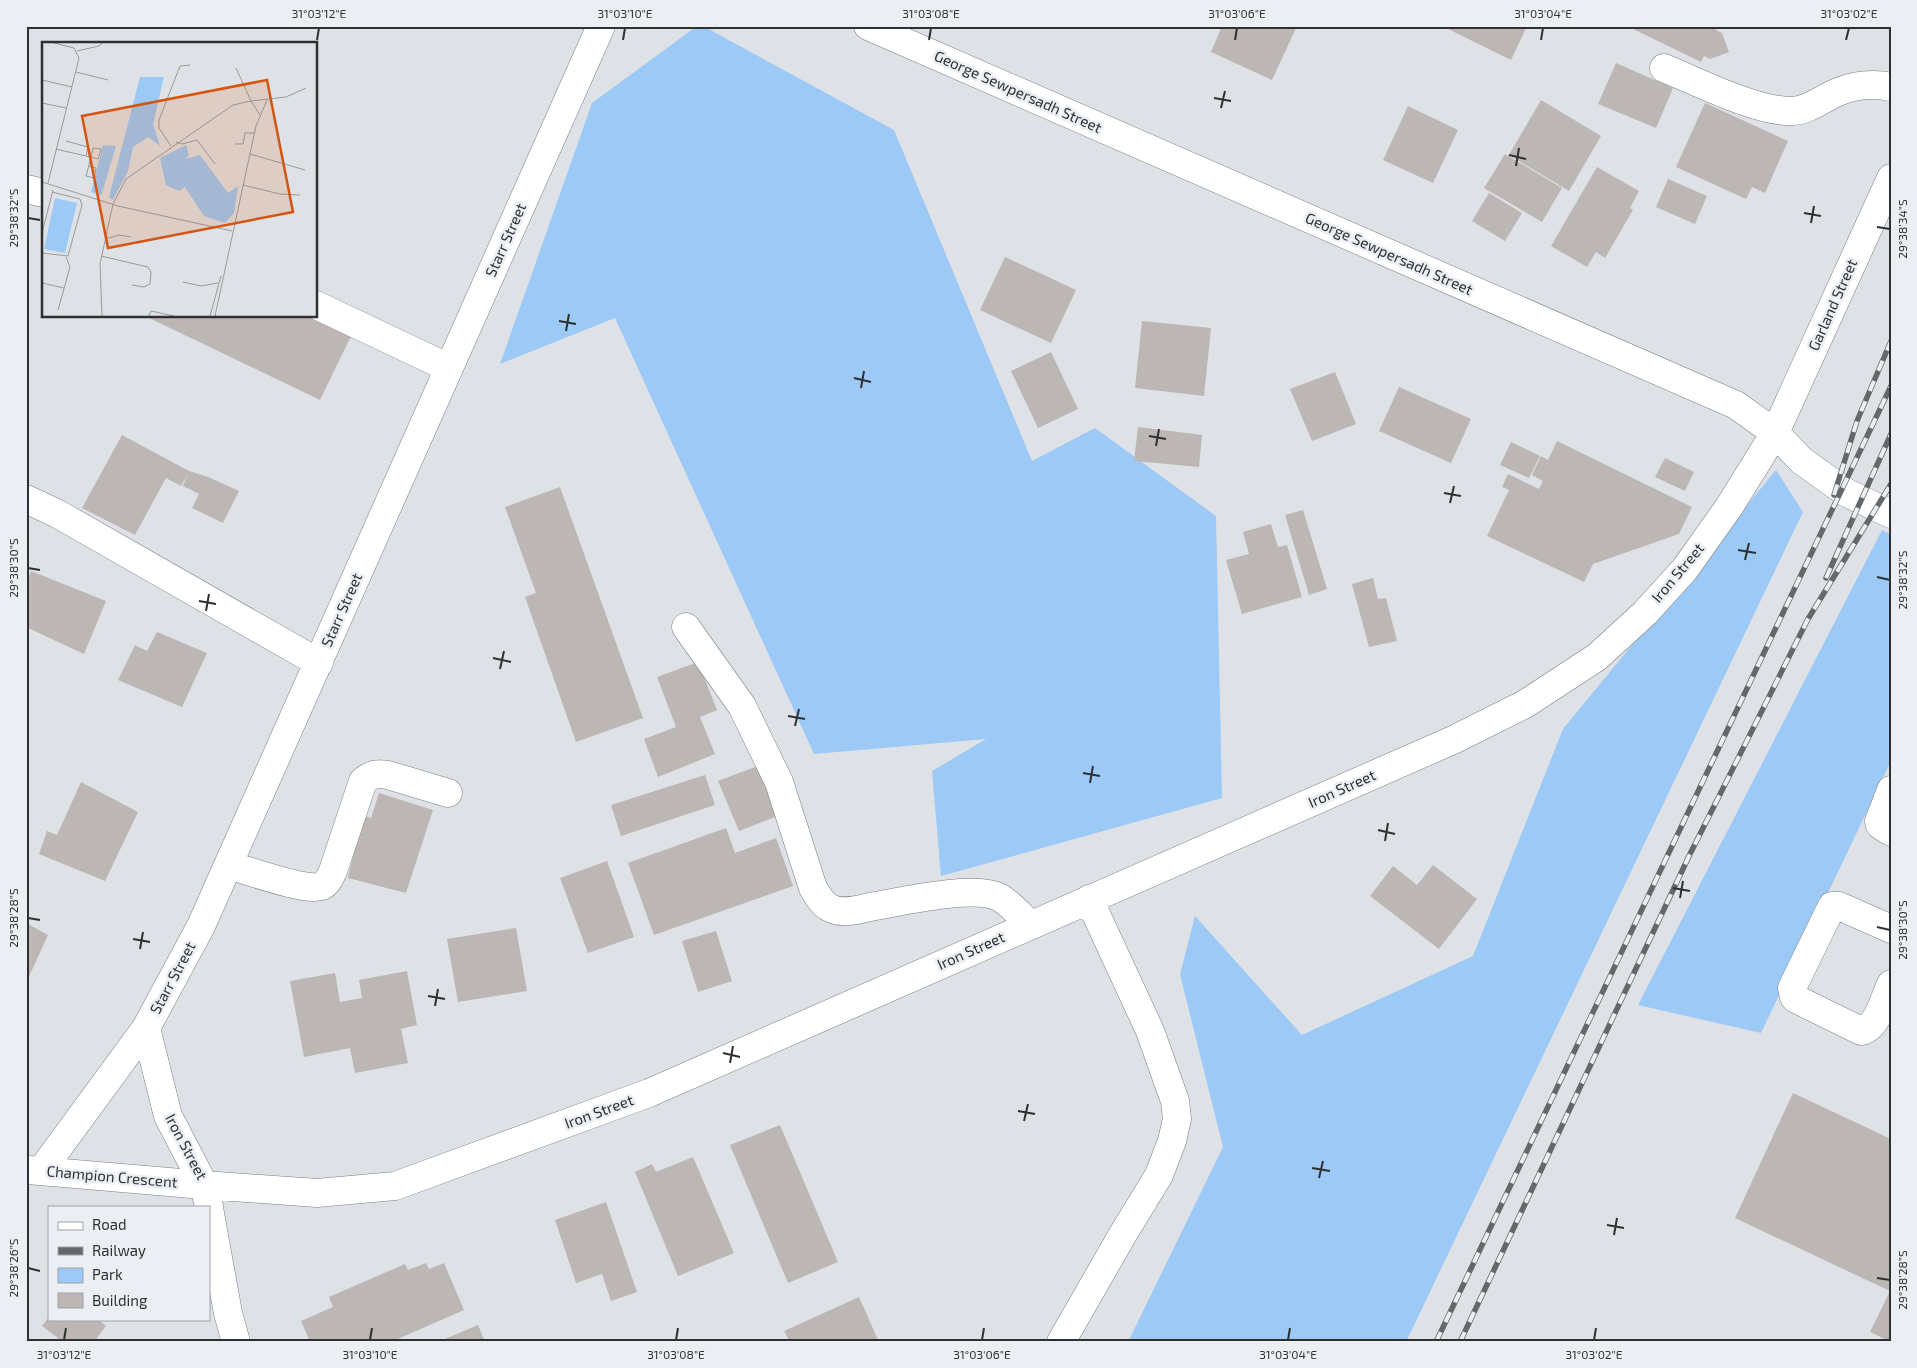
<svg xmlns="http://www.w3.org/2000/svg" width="1917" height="1368" font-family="'Exo 2',sans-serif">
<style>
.green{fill:#9cc9f6}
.building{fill:#bcb6b4}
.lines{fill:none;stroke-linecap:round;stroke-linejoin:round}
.minor-casing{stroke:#7a7e82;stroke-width:29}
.minor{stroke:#fff;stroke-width:28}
.rail-casing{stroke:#65686a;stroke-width:5.5}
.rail{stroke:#ebeff4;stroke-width:4;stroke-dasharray:11;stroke-linecap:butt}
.ticks{fill:none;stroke:#2e3031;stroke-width:2}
.labels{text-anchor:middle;stroke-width:5;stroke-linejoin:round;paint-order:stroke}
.street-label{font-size:15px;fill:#2e3031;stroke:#ebeff4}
.inset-road{fill:none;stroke:#989b9e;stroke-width:1}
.view{fill:#d55510;fill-opacity:0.15;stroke:#d55510;stroke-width:2.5}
.inset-edge{fill:none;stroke:#2e3031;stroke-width:2.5}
.neatline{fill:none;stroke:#2e3031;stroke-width:2}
.ticks-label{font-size:12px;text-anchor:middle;fill:#2e3031}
</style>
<rect width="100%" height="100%" fill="#dee2e6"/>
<path class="green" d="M697 26H703L894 130 1032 461 1095 428 1216 516 1222 798 941 876 932 771 986 739 814 754 615 318 500 364 592 103Z
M1776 470 1803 512 1406 1342H1128L1223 1147 1180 974 1195 916 1302 1035 1473 956 1563 729Z
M1882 530 1891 535V761L1761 1033 1638 1005Z"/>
<path class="building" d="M1222 26H1297L1272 80 1211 52Z
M1447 26H1527L1511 60 1446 28Z
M1627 26H1718L1716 30 1722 33 1729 52 1710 59 1704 56 1701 62Z
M1616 63 1673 88 1656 128 1598 104Z
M1541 100 1601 136 1569 191 1509 155Z
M1705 103 1788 141 1765 193 1752 187 1746 199 1676 167Z
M1408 106 1458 130 1433 183 1383 160Z
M1505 154 1562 188 1542 222 1484 188Z
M1597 167 1639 191 1630 208 1633 210 1605 258 1596 252 1587 267 1551 246Z
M1668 179 1707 196 1695 224 1656 207Z
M1489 193 1522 213 1505 241 1472 221Z
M1005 257 1076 290 1051 343 980 310Z
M145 316H311L351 336 320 400Z
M1142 321 1211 328 1204 396 1135 388Z
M1051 352 1078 409 1038 428 1011 371Z
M1335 372 1356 424 1312 441 1290 389Z
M1399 387 1471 419 1451 463 1379 431Z
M1138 427 1202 435 1199 467 1134 461Z
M122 435 189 471 208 477 239 491 223 523 192 508 199 494 183 486 188 474 181 486 166 478 135 535 82 508Z
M1557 441 1692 507 1679 534 1593 564 1584 582 1487 536 1509 490 1502 487 1508 474 1539 489 1543 481 1532 475 1541 456 1548 460Z
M1511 442 1540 456 1529 478 1500 465Z
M1665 458 1694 472 1685 491 1655 477Z
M560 487 643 718 576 742 525 597 536 593 505 507Z
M1303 510 1327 589 1309 595 1285 515Z
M1271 524 1278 547 1287 545 1302 597 1242 614 1226 560 1249 554 1243 532Z
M31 571 106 601 84 654 26 627V585Z
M1373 578 1378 599 1386 598 1397 641 1369 647 1352 584Z
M157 632 207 653 182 707 118 680 135 645 147 651Z
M698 662 717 710 700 717 715 754 658 777 644 739 676 727 657 677Z
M763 764 783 814 739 831 718 781Z
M705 775 715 805 621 836 611 805Z
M81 782 138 812 105 881 39 854 47 831 57 835Z
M379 793 433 810 406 893 348 878 362 815 371 818Z
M726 828 735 853 776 838 793 886 654 935 628 863Z
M607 861 634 937 588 953 560 878Z
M1433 865 1477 899 1439 949 1370 896 1393 866 1417 885Z
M26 923 48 935 26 983Z
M516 928 527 991 458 1002 447 939Z
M716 931 732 981 698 992 682 941Z
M407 971 417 1025 401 1029 408 1063 355 1073 350 1048 304 1057 290 981 335 973 340 1002 362 998 359 980Z
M1793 1093 1891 1139V1342L1870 1332 1890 1291 1735 1218Z
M780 1125 838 1262 788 1283 730 1145Z
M693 1157 734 1253 678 1276 635 1172 652 1164 656 1172Z
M606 1202 637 1292 611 1301 602 1274 576 1283 555 1220Z
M426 1263 429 1269 444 1263 464 1310 391 1342H310L301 1321 333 1307 329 1297 405 1264 408 1270Z
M859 1297 879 1342H790L784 1331Z
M49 1317V1319H98L106 1326 94 1342H63L42 1326Z
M478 1325 485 1342H438Z"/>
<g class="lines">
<g class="minor-casing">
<path id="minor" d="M868 26 1736 405 1775 433 1802 461 1847 493 1891 514
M1664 68C1698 82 1757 112 1792 111 1808 111 1823 98 1838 92 1854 85 1874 83 1891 87
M26 189 44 193
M316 305 449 368
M26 499 58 514 319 663
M686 627 742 706 779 782 813 888C818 896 822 904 830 908 843 915 861 909 875 906 903 901 974 885 999 897 1011 904 1020 915 1030 925
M1891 790 1879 821 1880 825 1891 832
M228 865C247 870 306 892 322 886 328 883 330 877 333 871L363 781C372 774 377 773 388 775L448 793
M1891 929 1839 906H1832L1792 988 1794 997 1796 999 1861 1031C1878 1028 1884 998 1891 984
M146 1028 168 1116 204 1185 317 1193 395 1186 649 1093 1453 740 1525 704 1597 657 1645 613 1685 569 1729 507 1775 433 1891 178
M28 1170 204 1185 209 1207
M41 1171 146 1028 201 926 601 26
M209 1208 228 1313 236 1342
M1061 1342 1123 1234 1159 1175 1172 1141 1177 1119 1175 1101 1150 1031 1089 899"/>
</g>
<use href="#minor" class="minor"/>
<g class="rail-casing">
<path id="rail" d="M1834 495 1857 421 1891 341
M1826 578 1891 434
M1436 1342 1891 386
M1460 1342 1690 854 1808 619 1891 484"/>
</g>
<use href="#rail" class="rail"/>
</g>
<path class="ticks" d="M317 40 319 28M623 40 625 28M929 40 931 28M1235 40 1237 28M1541 40 1543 28M1846 40 1849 28M1214 98 1231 101M1221 108 1225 91M1509 155 1526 159M1516 166 1519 148M1804 213 1821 216M28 218 40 220M1811 223 1814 206M1877 227 1890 229M559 321 576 324M566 331 569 314M854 378 871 382M861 388 864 371M1149 436 1166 439M1156 446 1159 429M1444 493 1461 496M1450 503 1454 486M1738 550 1756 553M1745 560 1749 543M28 568 40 570M1877 577 1890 580M199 601 216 604M206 611 209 594M493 658 511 662M500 669 504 651M788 716 805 719M795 726 799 709M1083 773 1100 776M1090 783 1093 766M1378 830 1395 834M1385 841 1388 823M1673 888 1690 891M1680 898 1683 881M28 918 40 920M1877 927 1890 930M133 939 150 942M140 949 143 932M428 996 445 999M435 1006 438 989M723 1053 740 1057M730 1063 733 1046M1018 1111 1035 1114M1024 1121 1028 1104M1312 1168 1330 1171M1319 1178 1323 1161M1607 1225 1624 1228M1614 1235 1617 1218M28 1268 40 1271M1877 1278 1890 1280M64 1340 66 1328M370 1340 372 1328M676 1340 678 1328M982 1340 984 1328M1288 1340 1290 1328M1594 1340 1596 1328"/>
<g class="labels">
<g class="street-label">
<text transform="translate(1018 92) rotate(24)" y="5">George Sewpersadh Street</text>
<text transform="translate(506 240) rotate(-66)" y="5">Starr Street</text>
<text transform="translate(1389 254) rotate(24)" y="5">George Sewpersadh Street</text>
<text transform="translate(1833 305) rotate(-66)" y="5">Garland Street</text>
<text transform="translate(1678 573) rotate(-50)" y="5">Iron Street</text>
<text transform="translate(342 610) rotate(-66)" y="5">Starr Street</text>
<text transform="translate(1342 789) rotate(-24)" y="5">Iron Street</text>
<text transform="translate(971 951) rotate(-24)" y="5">Iron Street</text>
<text transform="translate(173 978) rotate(-62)" y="5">Starr Street</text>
<text transform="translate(599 1112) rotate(-20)" y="5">Iron Street</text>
<text transform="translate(186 1147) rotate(62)" y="5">Iron Street</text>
<text transform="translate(112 1177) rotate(5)" y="5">Champion Crescent</text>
</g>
</g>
<g transform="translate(42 42)">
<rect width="275" height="275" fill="#dee2e6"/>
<path d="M98 35H122L111 82 118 104 106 95 91 105 86 129 71 158 67 155ZM61 103 74 104 59 154 49 150ZM144 103 147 113 143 117 158 113 186 151 196 144 192 171 183 181 162 174 143 145 137 149 124 143 118 116ZM13 156 35 161 23 211 2 207Z" fill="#9cc9f6"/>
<path class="inset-road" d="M35 9 57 4 60 1M194 26 209 59 244 55 264 46M34 30 66 38M0 38 30 45M0 61 24 66M24 99 46 105 44 114M134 100 140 102 155 98 173 122M193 102H201L203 91H213M129 104 117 86V78L138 24 148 23M14 107 18 108 44 114 49 115 56 117 59 107 51 106 49 115 44 134 52 136 54 126 46 124M208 112 263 128M0 140 76 164 190 189M6 141 37 16 32 6 12 1M201 143 238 152 258 153M0 191 11 148M63 197 77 193 89 195M0 211 26 214 40 163 38 157 10 150M59 214 106 225 109 230 108 242 102 245 90 243M141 240 159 244 176 241M0 241 22 246M16 268 28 225 24 215M60 274 58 222 71 162 84 137 191 63 209 59 218 73M107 274 109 269 132 274M168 274 179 234M173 274 214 84 225 58"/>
<path class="view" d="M225 38 251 170 66 206 40 74Z"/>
<rect width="275" height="275" class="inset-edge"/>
</g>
<rect width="1917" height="1368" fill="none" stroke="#ebeff4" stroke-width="55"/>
<rect x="48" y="1206" width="162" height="115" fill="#ebeff4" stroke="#9fa3a6"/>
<rect x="58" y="1222" width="25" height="8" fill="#ffffff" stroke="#9fa3a6"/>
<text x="92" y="1230" font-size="15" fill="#2e3031">Road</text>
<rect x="58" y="1247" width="25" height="8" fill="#65686a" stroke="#9fa3a6"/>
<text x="92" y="1256" font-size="15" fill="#2e3031">Railway</text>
<rect x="58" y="1268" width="25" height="15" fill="#9cc9f6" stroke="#9fa3a6"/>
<text x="92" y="1280" font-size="15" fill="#2e3031">Park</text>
<rect x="58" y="1293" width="25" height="15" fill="#bcb6b4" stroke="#9fa3a6"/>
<text x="92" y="1306" font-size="15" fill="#2e3031">Building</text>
<rect x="28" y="28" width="1862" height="1312" class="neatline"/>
<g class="ticks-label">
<text x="319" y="18">31°03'12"E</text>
<text x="625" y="18">31°03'10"E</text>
<text x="931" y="18">31°03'08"E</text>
<text x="1237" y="18">31°03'06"E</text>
<text x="1543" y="18">31°03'04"E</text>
<text x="1849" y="18">31°03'02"E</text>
<text transform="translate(14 218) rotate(-90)" y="4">29°38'32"S</text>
<text transform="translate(1903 229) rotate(-90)" y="4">29°38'34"S</text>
<text transform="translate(14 568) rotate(-90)" y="4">29°38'30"S</text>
<text transform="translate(1903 580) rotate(-90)" y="4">29°38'32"S</text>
<text transform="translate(14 918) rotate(-90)" y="4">29°38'28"S</text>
<text transform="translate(1903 930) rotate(-90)" y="4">29°38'30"S</text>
<text transform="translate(14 1268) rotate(-90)" y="4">29°38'26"S</text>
<text transform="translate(1903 1280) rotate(-90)" y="4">29°38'28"S</text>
<text x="64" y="1359">31°03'12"E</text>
<text x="370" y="1359">31°03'10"E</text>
<text x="676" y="1359">31°03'08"E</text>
<text x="982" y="1359">31°03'06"E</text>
<text x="1288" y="1359">31°03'04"E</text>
<text x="1594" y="1359">31°03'02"E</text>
</g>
</svg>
